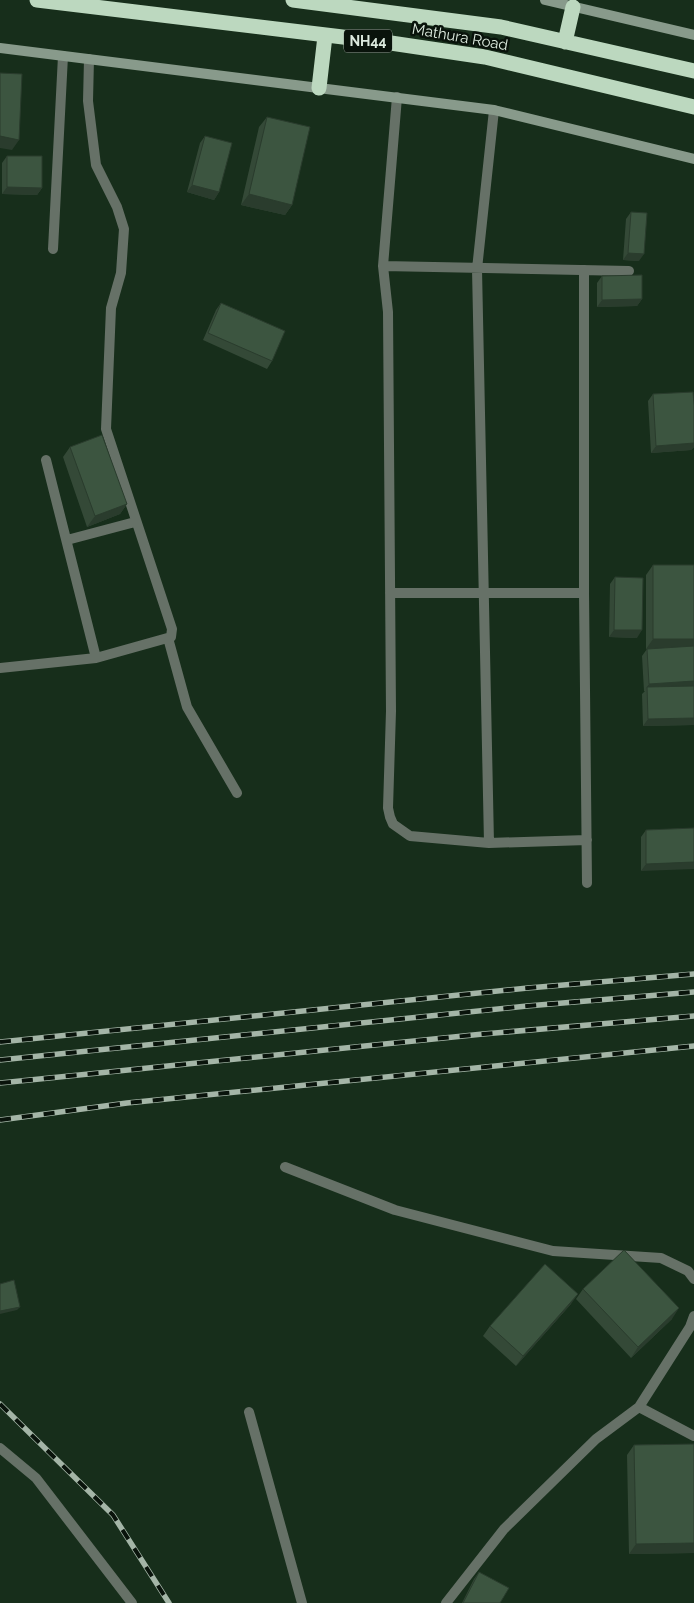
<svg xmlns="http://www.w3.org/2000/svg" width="694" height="1603" font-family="Raleway,sans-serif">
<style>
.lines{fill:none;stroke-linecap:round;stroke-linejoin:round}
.lane{stroke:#667167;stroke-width:10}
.street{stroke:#667167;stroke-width:10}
.secondary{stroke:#889a8b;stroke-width:10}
.highway{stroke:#bcd8bf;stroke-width:15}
.rail-casing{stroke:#a4b5a7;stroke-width:5.5}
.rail{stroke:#09130b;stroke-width:4;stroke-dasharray:11;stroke-linecap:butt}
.wall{fill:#344937}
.shaded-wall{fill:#2a3c2d}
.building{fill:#3c5540;stroke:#2a3c2d}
.labels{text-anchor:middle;stroke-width:5;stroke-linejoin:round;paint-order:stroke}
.shield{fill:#09130b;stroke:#9daa9f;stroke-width:1}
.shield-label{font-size:14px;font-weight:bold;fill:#dceade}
.street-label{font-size:15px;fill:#dceade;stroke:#09130b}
</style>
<rect width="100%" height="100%" fill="#172e1b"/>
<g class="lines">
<path class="lane" d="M53 249 63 56
M285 1167 395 1210 553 1251 661 1258 688 1271 694 1279
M639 1407 694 1436
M249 1412 302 1603
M0 1448 36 1478 132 1603
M446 1603 504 1529 596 1439 639 1407 690 1327 694 1316"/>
<path class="street" d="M397 97 383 266 388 312 391 711 388 808 390 817 393 824 410 836 489 843 587 840
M383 266 629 271
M584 270V593L587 883
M46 460 96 658
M67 540 135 522
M390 593H584
M168 638 187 707 237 793
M0 668 96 658 171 637 172 629 106 429 111 308 121 273 124 229 117 207 96 165 88 101 89 59
M489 843 477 269 494 110"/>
<path class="secondary" d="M545 0 694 35
M0 48 494 110 694 159"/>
<path class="highway" d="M37 0 384 42 485 57 694 107
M293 0 501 27 694 71
M565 42 573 7
M319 88 325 36"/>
<g class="rail-casing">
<path id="rail" d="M0 1042 528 988 694 974
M0 1060 527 1006 694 992
M0 1083 483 1034 694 1016
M0 1120 127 1103 694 1046
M0 1404 113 1515 169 1603"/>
</g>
<use href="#rail" class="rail"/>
</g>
<path class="wall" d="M267 117 292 205 285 215 241 205 259 127Z
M205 136 219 192 214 200 187 192 200 143Z
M7 156 42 188 37 195 2 194V163Z
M631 212 639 261 623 260 626 219Z
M602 276 642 299 637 306 597 307V283Z
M221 303 272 361 267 369 203 340 216 310Z
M653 394 694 405V447L691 450 651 453 648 401Z
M70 447 127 504 120 514 87 527 63 457Z
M653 565 694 725 643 726 642 694 645 691H644L642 656 647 649H646V575Z
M615 577 637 638 609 637 610 584Z
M694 828 641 871V837L646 830Z
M583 1289 672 1319 631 1358 576 1299Z
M571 1304 516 1366 483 1336 490 1326Z
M694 1444V1553L629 1554 627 1455 634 1445Z
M479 1572 500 1603H462L474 1579Z"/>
<path class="shaded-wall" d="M0 136 19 140 12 150 0 148Z
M192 185 219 192 214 200 187 192Z
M7 187 42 188 37 195 2 194Z
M249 194 292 205 285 215 241 205Z
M628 253 644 254 639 261 623 260Z
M642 299 637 306 597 307 602 300Z
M694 443V447L691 450 651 453 656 446Z
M127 504 120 514 87 527 95 516Z
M614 630H642L637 638 609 637Z
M653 639H694V649H646Z
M694 681V687H647L644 691 649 684Z
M694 718V725L643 726 648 719Z
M694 862V869L641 871 646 864Z
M578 1294 571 1304 516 1366 523 1356Z
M20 1307 17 1310 0 1314V1311Z
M679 1308 672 1319 631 1358 638 1347Z
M694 1543V1553L629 1554 636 1544Z"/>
<path class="building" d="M0 73 22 74 19 140 0 136Z
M267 117 310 127 292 205 249 194Z
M205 136 232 143 219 192 192 185Z
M7 156H42V188L7 187Z
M631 212 647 213 644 254 628 253Z
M642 275V299L602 300V276Z
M221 303 285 331 272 361 208 333Z
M693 392 694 405V443L656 446 653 394Z
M102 435 127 504 95 516 70 447Z
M653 565H694V639H653Z
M615 577 643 578 642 630H614Z
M694 646V681L649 684 647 649Z
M694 686V718L648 719 647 687Z
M694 828V862L646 864V830Z
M624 1250 679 1308 638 1347 583 1289Z
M545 1264 578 1294 523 1356 490 1326Z
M14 1280 20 1307 0 1311V1284Z
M694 1444V1543L636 1544 634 1445Z
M479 1572 509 1588 500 1603H463Z"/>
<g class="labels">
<rect class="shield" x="344" y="29.5" width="48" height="23" rx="4"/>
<g class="shield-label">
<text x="368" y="46">NH44</text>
</g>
<g class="street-label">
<text transform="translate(460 37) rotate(10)" y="5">Mathura Road</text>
</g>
</g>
</svg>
